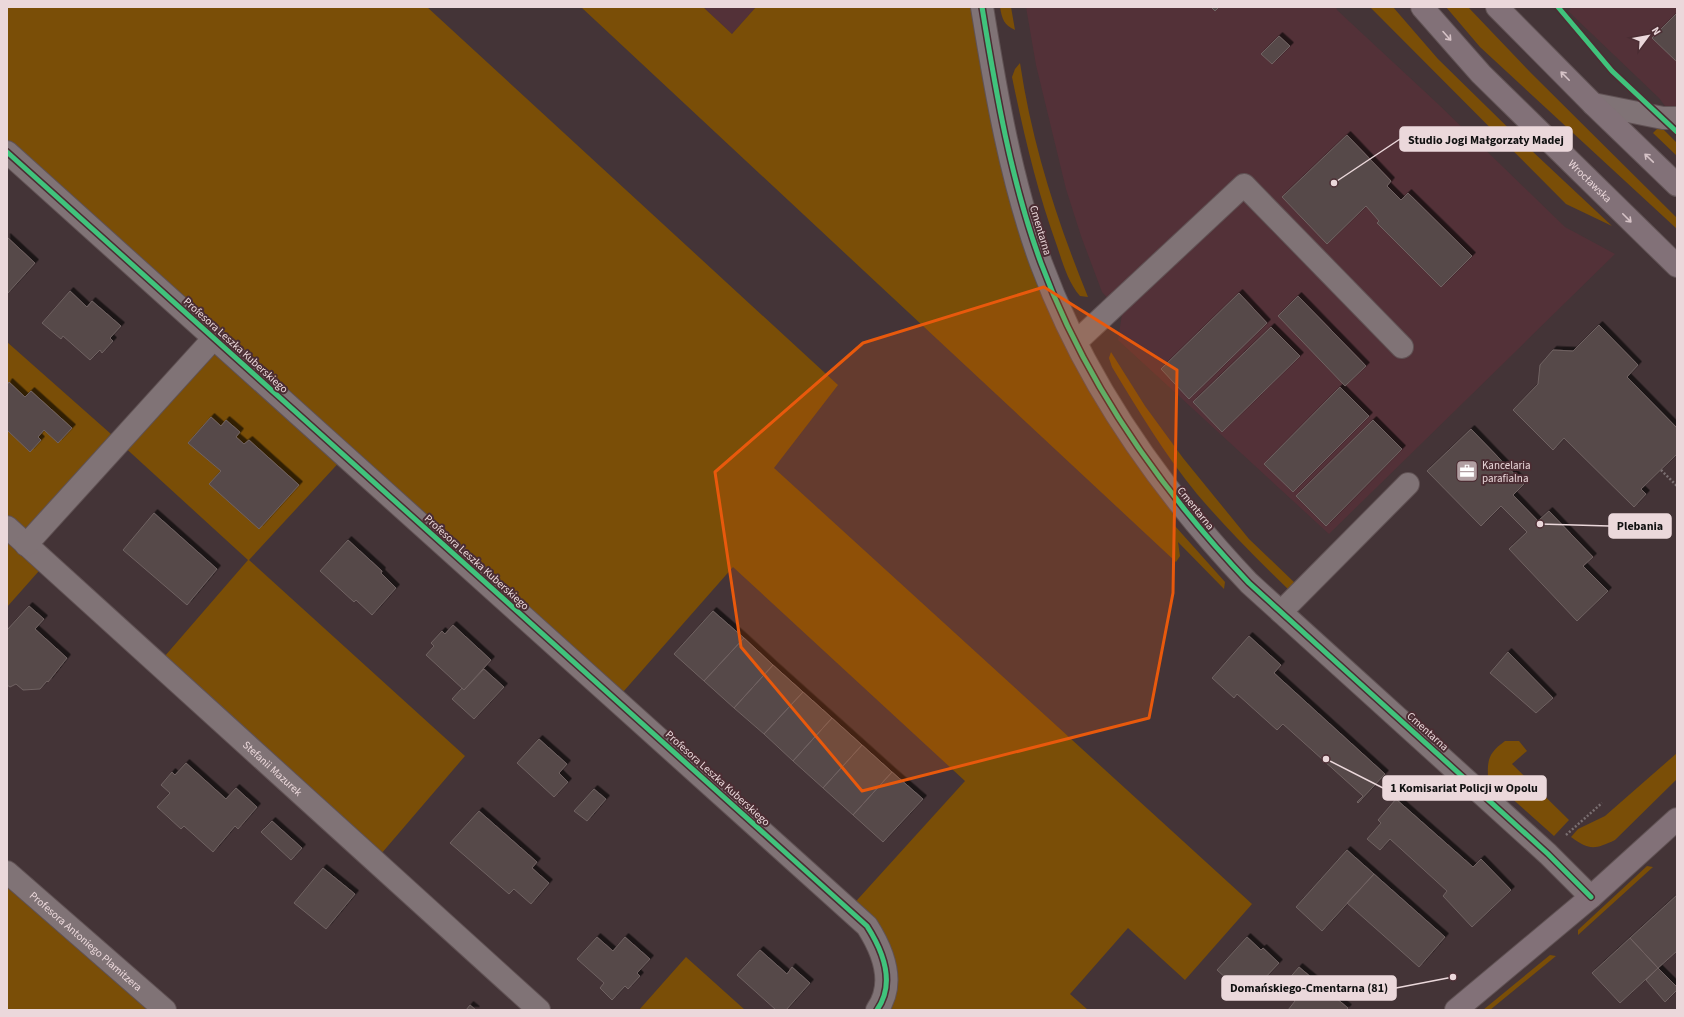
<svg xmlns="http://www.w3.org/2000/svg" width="1684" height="1017" font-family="'Source Sans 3',sans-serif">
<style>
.built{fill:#533138}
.green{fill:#7a4e07}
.building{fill:#564a49;stroke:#706262;filter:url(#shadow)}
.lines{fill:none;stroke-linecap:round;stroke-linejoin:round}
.minor-casing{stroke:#605254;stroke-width:24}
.major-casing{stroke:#605254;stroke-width:24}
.path{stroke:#7a6f71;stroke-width:2.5;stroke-dasharray:2 2;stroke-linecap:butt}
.minor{stroke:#807376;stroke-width:22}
.major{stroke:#827178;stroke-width:22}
.cycleway-casing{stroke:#4b2d33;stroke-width:8}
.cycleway{stroke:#40c37c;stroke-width:5}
.oneway{stroke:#d6c3c7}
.marked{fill:#e8590c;fill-opacity:0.2;stroke:#e8590c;stroke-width:3;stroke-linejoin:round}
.labels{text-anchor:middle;stroke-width:4;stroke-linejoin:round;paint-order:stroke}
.street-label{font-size:11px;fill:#ebd8db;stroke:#4b2d33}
.poi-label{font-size:11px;fill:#ebd8db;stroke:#4b2d33;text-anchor:start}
.leader{fill:none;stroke:#ebd8db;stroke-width:1.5}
.callout-dot{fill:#ebd8db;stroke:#4b2d33;stroke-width:1.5}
.callout{fill:#ebd8db;stroke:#ebd8db;stroke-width:1.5}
.callout-label{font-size:12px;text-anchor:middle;font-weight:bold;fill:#111}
</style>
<defs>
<filter id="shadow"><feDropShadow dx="3.5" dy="-3.5" stdDeviation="0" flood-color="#0009"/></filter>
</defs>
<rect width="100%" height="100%" fill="#443437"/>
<path class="built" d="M703 7H756L732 34Z
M1026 7H1336L1337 10 1438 104 1565 227 1615 254 1329 534 1118 340 1122 314 1102 292 1081 236 1066 189 1036 65Z
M1572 7H1677V122L1659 98 1568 11Z"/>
<path class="green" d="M7 7H427L838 385 774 468 1252 904 1185 980 1128 928 1070 994 1088 1010H877L887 974 849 909 965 781 733 567 616 700 345 456 249 560 465 756 375 861 158 664 248 560 120 443 26 545 46 563 7 607V342L120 442 214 338 7 152Z
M581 7H703L732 34 756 7H982L1042 264 1168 490 1175 526 1225 582 1224 589 1178 542 1180 556 1176 562Z
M1000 7H1011L1015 30C1004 25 1002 19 1000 7Z
M1370 7H1393L1438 59 1532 151 1612 226 1566 204Z
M1446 7H1468L1532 74 1677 218V229L1480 47Z
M1020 63C1032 144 1057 221 1088 297L1080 296C1068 282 1063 264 1057 246 1037 191 1024 135 1012 77L1015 69Z
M1657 129H1663L1677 143V156L1653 133Z
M1111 352 1145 406 1183 458 1249 539 1296 584 1290 591C1258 560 1226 528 1197 494 1165 455 1138 410 1112 367L1109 358Z
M1505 741H1519L1527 751 1512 764 1569 820 1554 836 1488 777C1487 758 1490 752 1505 741Z
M1677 753V779L1615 840C1594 850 1589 850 1571 837L1578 829 1605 816Z
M1647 866 1653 867 1578 935V930Z
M7 872 165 1010H7Z
M1550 955 1556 956 1490 1010H1483Z
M686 957 745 1010H639Z"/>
<path class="building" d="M1211 7H1219L1215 11Z
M1677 13V62L1652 38Z
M1279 36 1290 46 1272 64 1261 54Z
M1347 135 1391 181 1387 186 1401 200 1408 193 1472 256 1441 287 1377 223 1379 221 1366 206 1327 244 1282 197Z
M7 237 35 263 7 294Z
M70 291 87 307 92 301 121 326 110 338 113 341 102 353 100 350 90 360 63 336 61 339 42 323Z
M1239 293 1267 323 1189 399 1161 369Z
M1298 296 1366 366 1345 386 1278 316Z
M1599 325 1638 365 1627 377 1677 428V454L1641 489 1646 494 1634 507 1564 438 1553 450 1513 410 1538 384 1540 365 1553 350 1573 351Z
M1271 327 1300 356 1222 432 1193 402Z
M9 382 25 397 31 391 72 428 58 443 44 430 38 437 41 440 30 452 7 430V385Z
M1340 387 1369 416 1293 492 1264 464Z
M211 417 221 426 226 420 240 432 236 437 244 444 249 440 299 485 259 529 209 484 221 471 188 443Z
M1373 420 1402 449 1326 526 1296 496Z
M1471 429 1524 484 1513 495 1538 521 1549 511 1593 557 1583 566 1608 591 1577 621 1509 549 1527 532 1501 506 1481 526 1427 471Z
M154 513 217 569 187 605 123 550Z
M348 540 382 571 381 573 396 588 372 615 356 600 354 602 320 571Z
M29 606 44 619 35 629 67 658 48 682 47 681 40 689 23 690 16 684 10 687 7 685V630Z
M713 611 744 638 704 681 674 654Z
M453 625 491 660 464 690 426 655 434 646 431 643 442 631 445 634Z
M1249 636 1281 665 1274 673 1385 774 1358 803 1357 802 1363 796 1283 724 1277 730 1237 694 1234 698 1212 678Z
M744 638 773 665 734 708 704 681Z
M1508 652 1553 698 1536 713 1490 673Z
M773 665 803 692 764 734 734 708Z
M484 669 504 687 474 719 452 699 462 688 464 690Z
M803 692 832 718 793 761 764 734Z
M832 718 862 745 823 788 793 761Z
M539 739 567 764 559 773 568 782 554 797 517 763Z
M862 745 892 772 853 815 823 788Z
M186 763 226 799 236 788 257 807 238 829 235 826 213 852 184 826 181 829 157 807 170 793 161 785 172 772 175 775Z
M892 772 923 799 883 842 853 815Z
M594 789 606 799 587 821 574 811Z
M1396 799 1473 867 1481 859 1511 890 1472 927 1443 896 1447 891 1390 839 1380 850 1367 839 1381 823 1378 820Z
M479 811 537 862 532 868 549 883 531 904 514 889 509 894 450 843Z
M272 821 302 848 291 860 261 832Z
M1347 850 1374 874 1322 931 1296 907Z
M323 868 355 894 326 929 294 903Z
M1374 874 1445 937 1419 967 1347 903Z
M1677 895V951L1658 968 1630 938Z
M597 937 613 951 625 937 650 959 637 973 640 976 628 989 625 986 612 1000 600 988 604 983 577 959Z
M1247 937 1261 950 1263 948 1279 963 1247 997 1217 970Z
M1630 938 1658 968 1620 1003 1592 973Z
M760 950 787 974 792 967 810 983 786 1010H776L737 975Z
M1299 967 1348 1008 1346 1010H1288L1295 1001 1281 988Z
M1658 968 1677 987V990L1665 1002 1646 980Z
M470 1005 476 1010H466Z"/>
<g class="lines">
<g class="minor-casing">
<g id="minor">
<path d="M982 7C996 93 1011 181 1041 263 1086 385 1161 490 1249 583L1548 854 1591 897"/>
<path d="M1593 104 1663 118H1677"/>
<path d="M7 152 867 926C883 951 896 983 877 1010"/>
<path d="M1076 342 1244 185 1402 347"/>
<path id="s1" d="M7 527 539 1010"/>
<path d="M26 545 214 338"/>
<path d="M1281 612 1408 484"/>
<path id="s2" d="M7 872 165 1010"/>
</g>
</g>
<g class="major-casing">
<g id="major">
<path id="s3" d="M1422 7 1481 74 1677 266"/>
<path d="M1497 7 1593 104 1677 185"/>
<path d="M1456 1010 1591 897 1677 819"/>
</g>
</g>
<path class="path" d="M1661 470 1677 486
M1566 835 1602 803"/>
<use href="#minor" class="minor"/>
<use href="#major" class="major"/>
<g class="cycleway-casing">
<path id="cycleway" d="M982 7C996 93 1011 181 1041 263 1086 385 1161 490 1249 583L1548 854 1591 897
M1558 7 1612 71 1677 132
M7 152 867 926C883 951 896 983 877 1010"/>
</g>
<use href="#cycleway" class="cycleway"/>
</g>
<defs><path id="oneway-shaft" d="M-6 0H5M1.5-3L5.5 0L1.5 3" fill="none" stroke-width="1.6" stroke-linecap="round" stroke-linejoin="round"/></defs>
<g class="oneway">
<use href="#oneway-shaft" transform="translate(1447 36) rotate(48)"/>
<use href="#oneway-shaft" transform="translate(1565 76) rotate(-135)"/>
<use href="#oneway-shaft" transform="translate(1649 158) rotate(-136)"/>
<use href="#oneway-shaft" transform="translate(1627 218) rotate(45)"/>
</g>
<path class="marked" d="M1044 287 1177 370 1173 593 1149 718 862 791 741 647 715 472 863 343Z"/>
<defs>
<g id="office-square" transform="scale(1.15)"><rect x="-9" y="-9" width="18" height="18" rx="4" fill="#b19fa2" stroke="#4b2d33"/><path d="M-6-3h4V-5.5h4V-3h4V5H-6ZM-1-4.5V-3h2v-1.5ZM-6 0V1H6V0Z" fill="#fff"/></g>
</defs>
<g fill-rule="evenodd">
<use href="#office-square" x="1467" y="471"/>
</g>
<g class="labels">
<g class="street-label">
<text dy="4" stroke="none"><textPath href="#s3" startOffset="242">Wrocławska</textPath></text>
<text transform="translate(1041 230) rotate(73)" y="4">Cmentarna</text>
<text transform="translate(236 345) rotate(42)" y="4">Profesora Leszka Kuberskiego</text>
<text transform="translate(1196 508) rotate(51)" y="4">Cmentarna</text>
<text transform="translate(477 562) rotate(42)" y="4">Profesora Leszka Kuberskiego</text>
<text transform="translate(1428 731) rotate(42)" y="4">Cmentarna</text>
<text dy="4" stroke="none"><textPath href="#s1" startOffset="359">Stefanii Mazurek</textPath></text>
<text transform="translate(718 778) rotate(42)" y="4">Profesora Leszka Kuberskiego</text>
<text dy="4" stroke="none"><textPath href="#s2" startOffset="105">Profesora Antoniego Plamitzera</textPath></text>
</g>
<g class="poi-label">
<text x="1482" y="469">Kancelaria<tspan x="1482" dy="13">parafialna</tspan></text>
</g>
</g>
<path class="leader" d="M1334 183L1400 139M1540 524L1609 526M1326 759L1383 788M1453 977L1396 988"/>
<g class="callout-dot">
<circle cx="1334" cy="183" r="4"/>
<circle cx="1540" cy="524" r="4"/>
<circle cx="1326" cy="759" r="4"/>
<circle cx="1453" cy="977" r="4"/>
</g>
<g class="callout">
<rect x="1400" y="127" width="172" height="24" rx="4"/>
<rect x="1609" y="514" width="62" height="24" rx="4"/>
<rect x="1383" y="776" width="163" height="24" rx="4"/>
<rect x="1222" y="976" width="174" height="24" rx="4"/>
</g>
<g class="callout-label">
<text x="1486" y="144">Studio Jogi Małgorzaty Madej</text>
<text x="1640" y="530">Plebania</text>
<text x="1464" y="792">1 Komisariat Policji w Opolu</text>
<text x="1309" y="992">Domańskiego-Cmentarna (81)</text>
</g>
<rect width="1684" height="1017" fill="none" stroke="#ebd8db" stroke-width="16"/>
<g transform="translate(1648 36) rotate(58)" stroke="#4b2d33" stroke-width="3" paint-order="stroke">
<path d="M0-3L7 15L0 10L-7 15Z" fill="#ebd8db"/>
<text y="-6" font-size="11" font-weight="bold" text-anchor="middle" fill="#ebd8db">N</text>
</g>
</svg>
